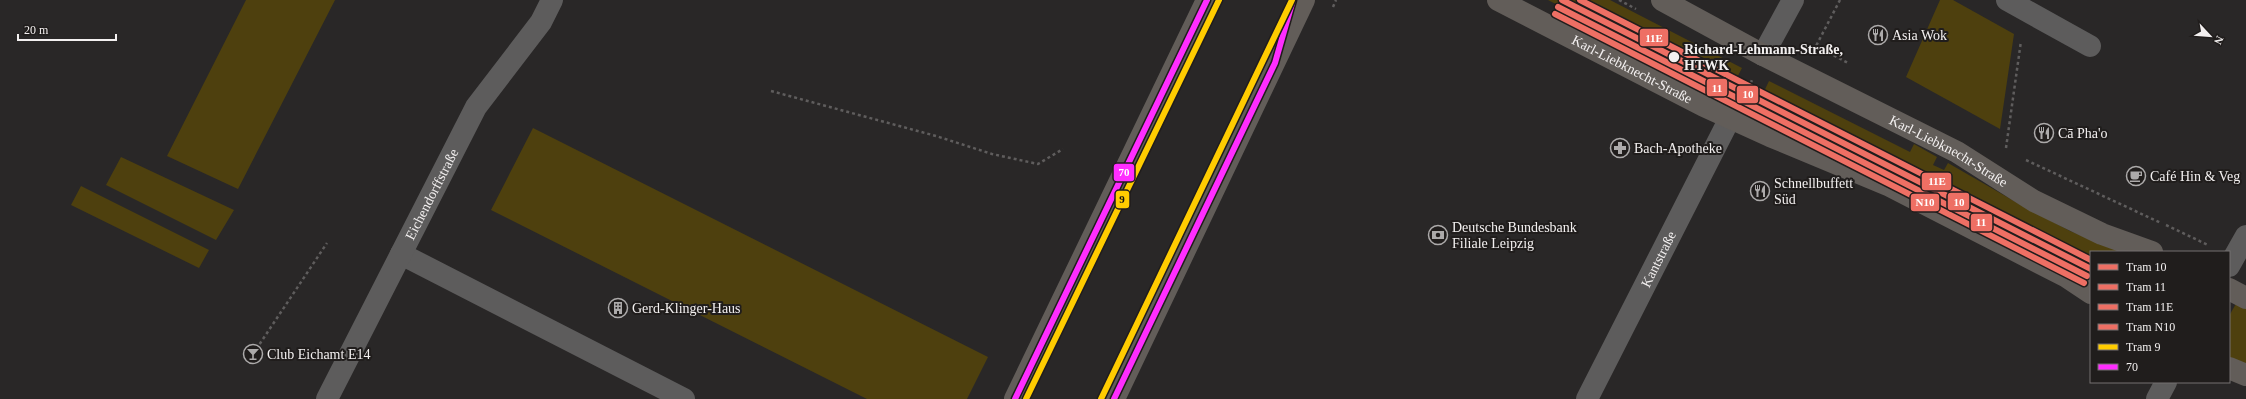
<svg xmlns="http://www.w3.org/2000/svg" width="2246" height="399" font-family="Georgia,serif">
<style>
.green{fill:#4e400e}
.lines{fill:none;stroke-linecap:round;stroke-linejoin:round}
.path{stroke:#5f5d5d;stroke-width:2.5;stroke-dasharray:3 3;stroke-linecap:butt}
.minor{stroke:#5d5c5c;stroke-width:22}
.major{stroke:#625d59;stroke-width:22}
.tram{stroke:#605e5e;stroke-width:1}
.bus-1-casing{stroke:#201d1c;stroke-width:9}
.bus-1{stroke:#ff2dff;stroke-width:6}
.tram-1-casing{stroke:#201d1c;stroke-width:9}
.tram-2-casing{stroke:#201d1c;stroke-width:9}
.tram-3-casing{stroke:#201d1c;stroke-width:9}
.tram-4-casing{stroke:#201d1c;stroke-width:9}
.tram-5-casing{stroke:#201d1c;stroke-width:9}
.tram-1{stroke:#ee6f64;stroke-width:6}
.tram-2{stroke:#ee6f64;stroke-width:6}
.tram-3{stroke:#ee6f64;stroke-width:6}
.tram-4{stroke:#ee6f64;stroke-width:6}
.tram-5{stroke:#fc0;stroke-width:6}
.stop-dot{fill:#f3f0f0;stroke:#201d1c;stroke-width:1.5}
.labels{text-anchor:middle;stroke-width:4;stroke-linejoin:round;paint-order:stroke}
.poi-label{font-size:14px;fill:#f3f0f0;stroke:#201d1c;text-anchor:start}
.stop-label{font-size:14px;font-weight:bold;fill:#f3f0f0;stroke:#201d1c;text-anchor:start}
.street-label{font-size:14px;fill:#f3f0f0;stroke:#201d1c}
.line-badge{stroke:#201d1c;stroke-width:1.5}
.badge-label{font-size:11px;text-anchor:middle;font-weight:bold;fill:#fff}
.pale-badge-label{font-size:11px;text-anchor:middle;font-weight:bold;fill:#111}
</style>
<rect width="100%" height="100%" fill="#292727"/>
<path class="green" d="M246 0H335L238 189 167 156Z
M1548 0H1610L1742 68 1729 93Z
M1940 0H1953L2014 34 2000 129 1906 77Z
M1769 81 1910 152 1914 144 1937 157 1933 165 1944 170 1948 163 2014 201 2070 231 2123 252H2091V279L2066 264 1893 175 1832 150 1834 146 1757 106Z
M533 128 988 357 967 399H867L491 210Z
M121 157 234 210 216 240 106 185Z
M81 186 209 250 199 268 71 205Z
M2237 302 2246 307V367L2229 361V316Z"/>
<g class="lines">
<path class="path" d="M1619 0 1636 9
M1840 0 1816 46 1848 63
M1333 7 1336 0
M771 91 936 136 992 154 1038 164 1063 149
M1746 94 1752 80
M2006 148 2021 41
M2026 160 2161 223
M2166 225 2208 245
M253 354 327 243"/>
<g class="minor">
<path d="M2007 0 2090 46"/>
<path d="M1763 55 1793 0"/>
<path d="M401 254 684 399"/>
<path d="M2229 266 2246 236"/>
<path id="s1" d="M327 399 476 107 541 22 552 0"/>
<path id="s2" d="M1587 399 1730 118"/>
<path d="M2157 399 2166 382"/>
</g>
<g class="major">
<path id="s3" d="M1498 0 1704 106 1770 136 1888 185 2067 277 2091 293"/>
<path id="s4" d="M1662 0 1763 55 1957 152 2034 201 2102 234 2152 252"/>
<path d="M2229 289 2246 298"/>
<path d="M2229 368 2246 375"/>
<path d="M1015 399 1207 0"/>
<path d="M1114 399 1304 0"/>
</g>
<path class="tram" d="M1216 6 1219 0
M1288 11 1293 0"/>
<g class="bus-1-casing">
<path id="bus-1" d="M1015 399 1207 0
M1114 399 1275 63 1293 0"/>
</g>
<use href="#bus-1" class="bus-1"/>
<g class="tram-1-casing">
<path id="tram-1" d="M1562 0 2091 269"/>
</g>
<g class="tram-2-casing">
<path id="tram-2" d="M1558 7 2087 276"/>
</g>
<g class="tram-3-casing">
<path id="tram-3" d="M1580 0 2091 260"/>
</g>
<g class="tram-4-casing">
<path id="tram-4" d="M1555 14 2084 283"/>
</g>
<g class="tram-5-casing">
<path id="tram-5" d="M1026 399 1219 0
M1101 399 1292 0"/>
</g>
<use href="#tram-1" class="tram-1"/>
<use href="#tram-2" class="tram-2"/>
<use href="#tram-3" class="tram-3"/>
<use href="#tram-4" class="tram-4"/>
<use href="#tram-5" class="tram-5"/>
</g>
<defs>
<g id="restaurant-ring" transform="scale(1)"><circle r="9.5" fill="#201d1c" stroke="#acaaaa" stroke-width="1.5"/><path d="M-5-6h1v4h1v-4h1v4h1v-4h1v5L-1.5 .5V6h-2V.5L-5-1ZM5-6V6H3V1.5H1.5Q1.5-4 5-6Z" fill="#acaaaa"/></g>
<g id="pharmacy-ring" transform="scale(1)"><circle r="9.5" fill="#201d1c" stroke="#acaaaa" stroke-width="1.5"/><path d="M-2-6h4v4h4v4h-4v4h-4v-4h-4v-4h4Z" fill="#acaaaa"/></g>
<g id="cafe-ring" transform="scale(1)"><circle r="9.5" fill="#201d1c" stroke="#acaaaa" stroke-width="1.5"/><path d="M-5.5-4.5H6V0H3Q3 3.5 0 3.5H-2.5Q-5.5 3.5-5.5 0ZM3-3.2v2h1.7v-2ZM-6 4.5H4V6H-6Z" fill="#acaaaa"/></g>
<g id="bank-ring" transform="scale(1)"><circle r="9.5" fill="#201d1c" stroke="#acaaaa" stroke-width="1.5"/><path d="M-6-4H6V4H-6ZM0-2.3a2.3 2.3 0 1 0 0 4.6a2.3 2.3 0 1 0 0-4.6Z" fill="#acaaaa"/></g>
<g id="building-ring" transform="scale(1)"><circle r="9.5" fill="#201d1c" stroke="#acaaaa" stroke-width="1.5"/><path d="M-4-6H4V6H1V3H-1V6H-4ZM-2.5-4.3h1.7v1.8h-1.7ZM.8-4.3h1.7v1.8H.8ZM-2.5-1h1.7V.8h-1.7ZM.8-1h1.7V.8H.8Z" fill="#acaaaa"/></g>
<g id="bar-ring" transform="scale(1)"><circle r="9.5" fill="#201d1c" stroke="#acaaaa" stroke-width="1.5"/><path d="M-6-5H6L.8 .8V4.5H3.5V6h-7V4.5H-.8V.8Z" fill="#acaaaa"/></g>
</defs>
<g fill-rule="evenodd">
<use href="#restaurant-ring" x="1878" y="35"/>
<use href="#restaurant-ring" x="2044" y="133"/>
<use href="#pharmacy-ring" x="1620" y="148"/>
<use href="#cafe-ring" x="2136" y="176"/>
<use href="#restaurant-ring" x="1760" y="191"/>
<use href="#bank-ring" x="1438" y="235"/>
<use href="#building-ring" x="618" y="308"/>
<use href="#bar-ring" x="253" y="354"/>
</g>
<circle class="stop-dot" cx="1674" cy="57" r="6"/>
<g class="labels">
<g class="poi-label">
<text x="1892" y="40">Asia Wok</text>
<text x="2058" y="138">Cā Pha'o</text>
<text x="1634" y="153">Bach-Apotheke</text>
<text x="2150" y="181">Café Hin &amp; Veg</text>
<text x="1774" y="188">Schnellbuffett<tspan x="1774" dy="16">Süd</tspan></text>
<text x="1452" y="232">Deutsche Bundesbank<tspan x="1452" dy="16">Filiale Leipzig</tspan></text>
<text x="632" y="313">Gerd-Klinger-Haus</text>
<text x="267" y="359">Club Eichamt E14</text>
</g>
<g class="stop-label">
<text x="1684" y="54">Richard-Lehmann-Straße,<tspan x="1684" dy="16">HTWK</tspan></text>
</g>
<g class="street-label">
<text dy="5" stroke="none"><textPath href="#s3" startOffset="151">Karl-Liebknecht-Straße</textPath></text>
<text dy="5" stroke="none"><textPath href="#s4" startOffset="324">Karl-Liebknecht-Straße</textPath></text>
<text dy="5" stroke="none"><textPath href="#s1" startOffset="230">Eichendorffstraße</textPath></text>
<text dy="5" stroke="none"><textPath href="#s2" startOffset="157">Kantstraße</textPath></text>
</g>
</g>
<g class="line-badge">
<rect x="1639" y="28" width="30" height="19" rx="4" fill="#ee6f64"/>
<rect x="1706" y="78" width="22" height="19" rx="4" fill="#ee6f64"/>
<rect x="1736" y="85" width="23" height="19" rx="4" fill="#ee6f64"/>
<rect x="1113" y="163" width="22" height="19" rx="4" fill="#ff2dff"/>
<rect x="1921" y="172" width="31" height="19" rx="4" fill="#ee6f64"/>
<rect x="1115" y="190" width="15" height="19" rx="4" fill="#fc0"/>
<rect x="1947" y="192" width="23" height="19" rx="4" fill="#ee6f64"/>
<rect x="1910" y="193" width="30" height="19" rx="4" fill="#ee6f64"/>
<rect x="1970" y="213" width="23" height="19" rx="4" fill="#ee6f64"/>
</g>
<g class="badge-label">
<text x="1654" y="42">11E</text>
<text x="1717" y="92">11</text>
<text x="1748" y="98">10</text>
<text x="1124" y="176">70</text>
<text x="1937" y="185">11E</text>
<text x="1959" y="206">10</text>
<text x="1925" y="206">N10</text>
<text x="1981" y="226">11</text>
</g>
<g class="pale-badge-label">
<text x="1122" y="203">9</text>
</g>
<rect x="2090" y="251" width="140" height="132" fill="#201d1c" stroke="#747171"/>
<rect x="2098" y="264" width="20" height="6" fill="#ee6f64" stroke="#747171"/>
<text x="2126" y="271" font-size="12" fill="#f3f0f0">Tram 10</text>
<rect x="2098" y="284" width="20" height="6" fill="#ee6f64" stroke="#747171"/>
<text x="2126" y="291" font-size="12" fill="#f3f0f0">Tram 11</text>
<rect x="2098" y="304" width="20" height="6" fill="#ee6f64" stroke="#747171"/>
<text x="2126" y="311" font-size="12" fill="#f3f0f0">Tram 11E</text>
<rect x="2098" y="324" width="20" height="6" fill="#ee6f64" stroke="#747171"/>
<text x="2126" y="331" font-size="12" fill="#f3f0f0">Tram N10</text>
<rect x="2098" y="344" width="20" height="6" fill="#ffcc00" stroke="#747171"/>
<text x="2126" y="351" font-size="12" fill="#f3f0f0">Tram 9</text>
<rect x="2098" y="364" width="20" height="6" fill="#ff2dff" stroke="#747171"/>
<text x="2126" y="371" font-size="12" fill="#f3f0f0">70</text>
<g transform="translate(2210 36) rotate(116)" stroke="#201d1c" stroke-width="3" paint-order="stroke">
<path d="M0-3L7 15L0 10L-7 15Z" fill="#f3f0f0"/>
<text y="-6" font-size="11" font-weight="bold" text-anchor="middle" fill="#f3f0f0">N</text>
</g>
<path d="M18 34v6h98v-6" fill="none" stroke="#f3f0f0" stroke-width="2"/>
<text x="24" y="34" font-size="12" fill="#f3f0f0" stroke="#201d1c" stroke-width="3" paint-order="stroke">20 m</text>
</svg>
